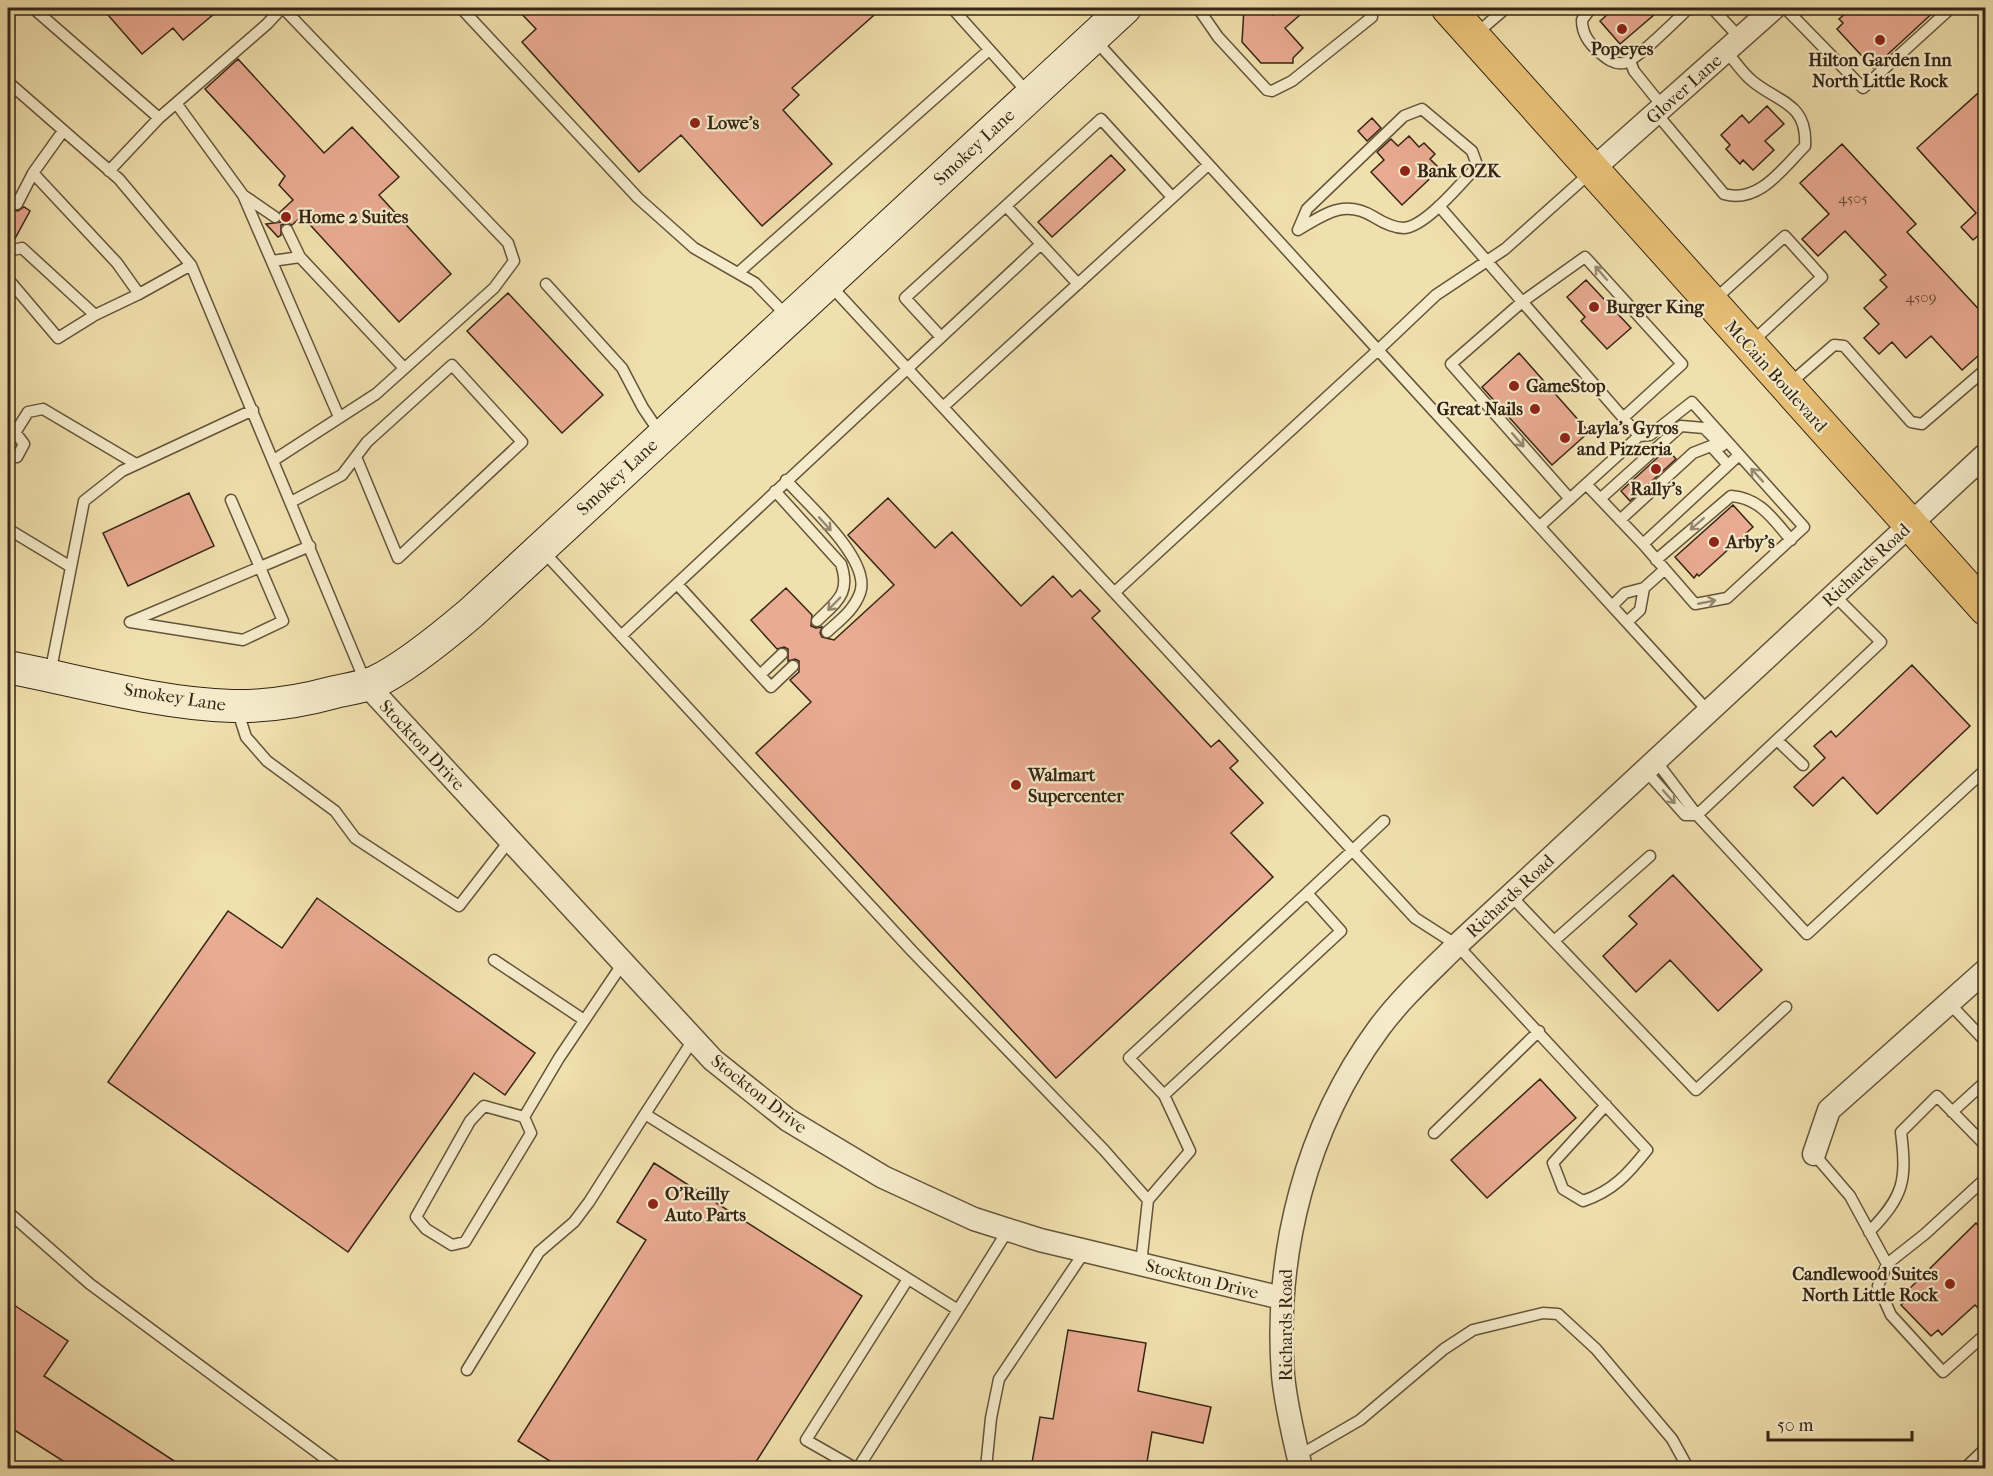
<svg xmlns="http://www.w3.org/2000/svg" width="1993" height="1476" font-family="'IM FELL French Canon',serif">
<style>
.building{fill:#e9ab92;stroke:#352515;stroke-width:1.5}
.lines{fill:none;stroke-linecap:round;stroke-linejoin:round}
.lane-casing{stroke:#64543b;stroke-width:13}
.street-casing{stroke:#64543b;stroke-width:25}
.secondary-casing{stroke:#352515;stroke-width:34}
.primary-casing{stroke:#352515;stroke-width:35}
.lane{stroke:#f5ebca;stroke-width:10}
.street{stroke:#f5ebca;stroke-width:22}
.secondary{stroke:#f5ebca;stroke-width:32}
.primary{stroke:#e8c076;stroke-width:33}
.oneway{stroke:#958870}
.poi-dot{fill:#8f2418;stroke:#f5ebca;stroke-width:2}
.labels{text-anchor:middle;stroke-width:4.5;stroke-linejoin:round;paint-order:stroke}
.number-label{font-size:15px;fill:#624634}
.poi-label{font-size:18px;font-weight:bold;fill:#352515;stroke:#f5ebca;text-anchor:start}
.street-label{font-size:18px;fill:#352515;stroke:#f5ebca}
</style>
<rect width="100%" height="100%" fill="#f0e0ad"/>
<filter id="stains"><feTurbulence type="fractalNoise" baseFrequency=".00333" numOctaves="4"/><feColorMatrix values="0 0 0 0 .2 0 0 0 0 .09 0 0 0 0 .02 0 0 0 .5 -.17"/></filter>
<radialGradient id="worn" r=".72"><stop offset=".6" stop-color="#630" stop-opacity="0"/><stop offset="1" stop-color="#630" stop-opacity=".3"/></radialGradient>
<path class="building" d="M102 8H221L183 40 173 28 142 54Z
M516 8H882L792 88 799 95 783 110 832 164 762 226 681 135 639 172 522 42 536 29Z
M1244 8H1265L1273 15 1281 8H1308L1285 28 1303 48 1293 58V63H1261L1242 42Z
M1615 8H1662L1620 44 1600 21Z
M1852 8H1938L1873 68 1837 29 1843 23 1839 19Z
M238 59 324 153 352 127 399 177 379 195 451 274 399 322 302 216 292 225 287 223 281 225V235L278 237 266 224 281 222 280 212 293 200 279 185 285 176 205 89Z
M1986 86V229L1973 240 1961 227 1976 213 1917 148Z
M1767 106 1784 124 1765 141 1774 150 1753 170 1743 160 1740 164 1726 149 1730 145 1721 135 1742 115 1749 123Z
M1372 118 1381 128 1367 141 1358 131Z
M1409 136 1419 147 1424 143 1435 154 1430 159 1440 169 1402 205 1371 172 1384 160 1377 152 1391 139 1398 146Z
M1842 144 1916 224 1907 232 1986 317V349L1962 370 1931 336 1906 358 1892 342 1879 354 1864 338 1879 324 1864 308 1887 287 1880 280 1886 275 1845 231 1818 256 1802 239 1829 214 1800 183Z
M1111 155 1125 170 1052 237 1038 222Z
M8 198 13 210 18 211 24 207 30 211 13 242 8 243Z
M1586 280 1631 328 1607 349 1581 321 1585 317 1567 297Z
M508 293 603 395 562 433 467 331Z
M1519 353 1589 432 1552 465 1482 387Z
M1667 449 1676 459 1630 501 1621 491Z
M189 493 214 546 128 586 103 533Z
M888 498 935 548 952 532 1021 606 1053 576 1072 597 1080 590 1100 611 1092 618 1211 747 1219 740 1238 761 1230 768 1263 803 1231 833 1273 877 1056 1078 756 753 811 702 790 680 799 672V661L795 659 788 661V649L784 647 777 649 751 620 786 588 812 615 811 626 816 628 822 627 820 633 822 637 834 640 894 585 848 535Z
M1733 505 1753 527 1699 576 1697 574 1694 578 1675 557Z
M1912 665 1970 726 1877 814 1843 777 1813 806 1794 787 1825 758 1814 746 1831 731 1836 737Z
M1673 875 1762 970 1718 1011 1670 960 1636 992 1603 956 1637 924 1629 916Z
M317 898 535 1053 505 1095 474 1073 348 1252 108 1082 228 911 282 948Z
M1540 1079 1576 1118 1487 1198 1451 1160Z
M654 1163 862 1296 752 1468H561L518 1441 646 1240 617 1222Z
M1986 1218V1316L1975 1305 1942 1335 1938 1330 1931 1336 1901 1305 1908 1298 1904 1294 1976 1223 1978 1225Z
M8 1301 68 1341 44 1376 185 1468H74L8 1426Z
M1068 1330 1146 1343 1138 1391 1211 1407 1203 1443 1152 1432 1146 1468H1031L1040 1417 1053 1419Z"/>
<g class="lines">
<g class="lane-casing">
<path id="lane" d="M33 8 159 118
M461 8 638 198 694 248 755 283 788 317
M952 8 1028 93
M1198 8 1218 37 1267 90 1272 91 1292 81 1372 17V8
M1591 8 1582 20C1582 34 1589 43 1599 52 1606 58 1614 65 1624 63 1636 61 1678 18 1689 8
M1712 8 1740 38
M1785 8 1863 88 1951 8
M1477 33 1506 8
M1095 40 1378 350 1115 592
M1630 61 1634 71 1663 107
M8 82 119 179 191 265 365 681
M176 103 243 195 339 417
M1422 109 1472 151 1476 162 1474 170C1458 186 1426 226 1404 228 1393 228 1382 222 1374 217 1344 199 1325 214 1298 230L1307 209 1404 116Z
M1656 113 1724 194C1759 204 1783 168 1805 146 1808 101 1775 102 1750 79 1741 71 1734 60 1726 51
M109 171 159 118 267 24 282 8
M1591 172 1505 249 1436 295 1378 350 1708 711
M243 195 275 217
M17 204 33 173
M1006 206 1078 284
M1439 206 1639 436 1540 526
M287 230 300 257
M8 251 22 248 95 315
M272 261 300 257 404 368
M738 273 989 50
M8 279 58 338 95 315 139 294 117 263 33 173 63 131
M546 284 622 368 643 408 660 433
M830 285 1415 918 1457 945 1647 1150C1628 1174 1613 1191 1583 1201L1563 1189 1553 1163 1606 1105
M139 294 191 265
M1714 300 1785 236 1822 277 1752 342
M940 336 905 298 1101 119 1172 197
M1788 385 1834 345 1844 346 1911 422 1922 424 1986 369
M943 407 1208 165
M15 432 24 444 17 457
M1639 436 1650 435 1692 402 1804 527 1727 598 1695 604 1643 544
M8 444 28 412 43 409 136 464
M274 460 376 394 494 288 514 261 508 243 283 8
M1972 466 1986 480
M786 480C807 504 872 560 860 593 854 610 840 620 827 632
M1586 484 1643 544 1739 455
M775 491 841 564C851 594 837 601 817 621
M1570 499 1451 364 1522 302 1585 257 1682 364 1623 418
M1600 499 1681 426 1704 428 1722 446
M231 500 283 621 243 640 130 622 310 546
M291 502 342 475 367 442 452 365 522 442 398 558 356 457
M1620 520 1693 453 1711 446 1728 465
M8 529 71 567
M542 550 912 951 1104 1150 1148 1200 1141 1264
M1656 560 1731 496C1760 498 1773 519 1791 540
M677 584 771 687 793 666
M1834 595 1881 642 1697 815 1807 934 1986 769
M1612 606 1625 593 1644 588 1664 570
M1627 622 1640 610 1644 588
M621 636 1041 244
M50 674 84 501 122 471 253 410
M760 675 782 654
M8 689 14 670
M237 709 246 737 267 761 335 811 355 838 459 906 510 840
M1777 740 1803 765
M1656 761 1697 815
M1645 770 1685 815H1697
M1510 895 1696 1090 1786 1007
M1554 941 1650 856
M494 960 584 1020
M1949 1003 1986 1042
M693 1040 645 1114 958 1310 1008 1230
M1164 1095 1129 1058 1307 893
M1952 1112 1986 1081
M524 1117 484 1106 470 1121 416 1217 426 1229 452 1245 465 1242 531 1133 524 1117 559 1058 623 963
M1434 1133 1539 1031
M1814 1154 1850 1196 1887 1264 1878 1286 1891 1315 1943 1372 1980 1339
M1148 1200 1190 1151 1164 1095 1341 931 1307 893 1384 821
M8 1212 90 1284 338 1468
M1869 1232C1904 1196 1907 1181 1901 1132L1937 1096 1986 1146
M1887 1264 1925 1234 1986 1178
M467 1370 539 1252 574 1222 589 1202 645 1114
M1298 1456 1360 1420 1444 1349 1473 1330 1543 1313 1558 1314 1596 1349 1672 1439 1688 1468
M855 1468 806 1440 908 1279
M858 1468 958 1310
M986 1468 991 1418 999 1379 1085 1251
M1965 1468 1986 1448"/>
</g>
<g class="street-casing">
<path id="street" d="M1593 169 1774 8
M366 684 713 1060 788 1120 883 1177 974 1219 1040 1240 1282 1298
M1814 1154 1829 1110 1986 970
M1301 1468C1294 1438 1286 1407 1283 1375 1274 1253 1306 1127 1379 1028 1402 997 1430 972 1457 945L1986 454"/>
</g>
<g class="secondary-casing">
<path id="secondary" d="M8 667C79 681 160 704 232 706 266 707 302 701 335 692 348 689 363 687 375 682 405 668 445 635 471 613L1125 8"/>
</g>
<g class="primary-casing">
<path id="primary" d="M1448 8 1986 609"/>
</g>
<use href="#lane" class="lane"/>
<use href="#street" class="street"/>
<use href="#secondary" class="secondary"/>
<use href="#primary" class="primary"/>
</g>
<defs><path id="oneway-shaft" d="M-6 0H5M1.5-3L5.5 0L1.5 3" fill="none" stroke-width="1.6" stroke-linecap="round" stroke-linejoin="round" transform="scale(1.5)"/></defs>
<g class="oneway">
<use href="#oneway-shaft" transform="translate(1601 273) rotate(-131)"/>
<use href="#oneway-shaft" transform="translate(1518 440) rotate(49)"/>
<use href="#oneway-shaft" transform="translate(1757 475) rotate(-132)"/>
<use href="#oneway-shaft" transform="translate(825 524) rotate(48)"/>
<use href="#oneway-shaft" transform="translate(1697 524) rotate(139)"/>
<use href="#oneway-shaft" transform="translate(1707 602) rotate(-11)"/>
<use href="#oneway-shaft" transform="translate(834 604) rotate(134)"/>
<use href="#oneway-shaft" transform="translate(1669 797) rotate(48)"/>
</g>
<g class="poi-dot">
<circle cx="1622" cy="29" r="6"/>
<circle cx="1880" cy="40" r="6"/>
<circle cx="695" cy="123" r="6"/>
<circle cx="1405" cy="171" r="6"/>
<circle cx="286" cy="217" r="6"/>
<circle cx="1594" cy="307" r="6"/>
<circle cx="1514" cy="386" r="6"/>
<circle cx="1535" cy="409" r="6"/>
<circle cx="1565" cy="438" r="6"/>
<circle cx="1656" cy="469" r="6"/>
<circle cx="1714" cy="542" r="6"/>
<circle cx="1016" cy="785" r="6"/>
<circle cx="653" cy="1204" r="6"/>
<circle cx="1950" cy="1284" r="6"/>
</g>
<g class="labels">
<g class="number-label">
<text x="1853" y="203">4505</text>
<text x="1921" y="302">4509</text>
</g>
<g class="poi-label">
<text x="1622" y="55" text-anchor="middle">Popeyes</text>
<text x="1880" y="66" text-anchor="middle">Hilton Garden Inn<tspan x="1880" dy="21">North Little Rock</tspan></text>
<text x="707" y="129">Lowe's</text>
<text x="1417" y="177">Bank OZK</text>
<text x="298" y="223">Home 2 Suites</text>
<text x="1606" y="313">Burger King</text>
<text x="1526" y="392">GameStop</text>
<text x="1523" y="415" text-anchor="end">Great Nails</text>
<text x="1577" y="434">Layla's Gyros<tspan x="1577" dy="21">and Pizzeria</tspan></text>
<text x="1656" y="495" text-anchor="middle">Rally's</text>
<text x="1726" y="548">Arby's</text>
<text x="1028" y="781">Walmart<tspan x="1028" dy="21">Supercenter</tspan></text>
<text x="665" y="1200">O'Reilly<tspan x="665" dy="21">Auto Parts</tspan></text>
<text x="1938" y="1280" text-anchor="end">Candlewood Suites<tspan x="1938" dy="21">North Little Rock</tspan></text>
</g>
<g class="street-label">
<text transform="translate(1684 89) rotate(-42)" y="6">Glover Lane</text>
<text transform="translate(974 147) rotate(-43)" y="6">Smokey Lane</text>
<text transform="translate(1776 376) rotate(48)" y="6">McCain Boulevard</text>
<text transform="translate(617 477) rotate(-43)" y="6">Smokey Lane</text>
<text transform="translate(1866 565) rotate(-43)" y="6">Richards Road</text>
<text transform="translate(175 697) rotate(9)" y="6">Smokey Lane</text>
<text transform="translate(422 745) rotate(47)" y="6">Stockton Drive</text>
<text transform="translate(1510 896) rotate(-43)" y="6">Richards Road</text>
<text transform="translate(759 1094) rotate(38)" y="6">Stockton Drive</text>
<text transform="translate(1202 1279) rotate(14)" y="6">Stockton Drive</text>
<text transform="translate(1286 1325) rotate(-90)" y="6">Richards Road</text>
</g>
</g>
<rect width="1993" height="1476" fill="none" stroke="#f0e0ad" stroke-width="30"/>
<rect x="9" y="9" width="1975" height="1458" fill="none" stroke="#352515" stroke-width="3"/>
<rect x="15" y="15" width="1963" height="1446" fill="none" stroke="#352515" stroke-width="1.5"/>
<path d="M1768 1431v9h144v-9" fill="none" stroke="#352515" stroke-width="3"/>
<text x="1777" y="1431" font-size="18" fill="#352515" stroke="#f5ebca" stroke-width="4.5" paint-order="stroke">50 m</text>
<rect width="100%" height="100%" filter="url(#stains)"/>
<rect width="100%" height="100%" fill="url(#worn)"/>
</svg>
